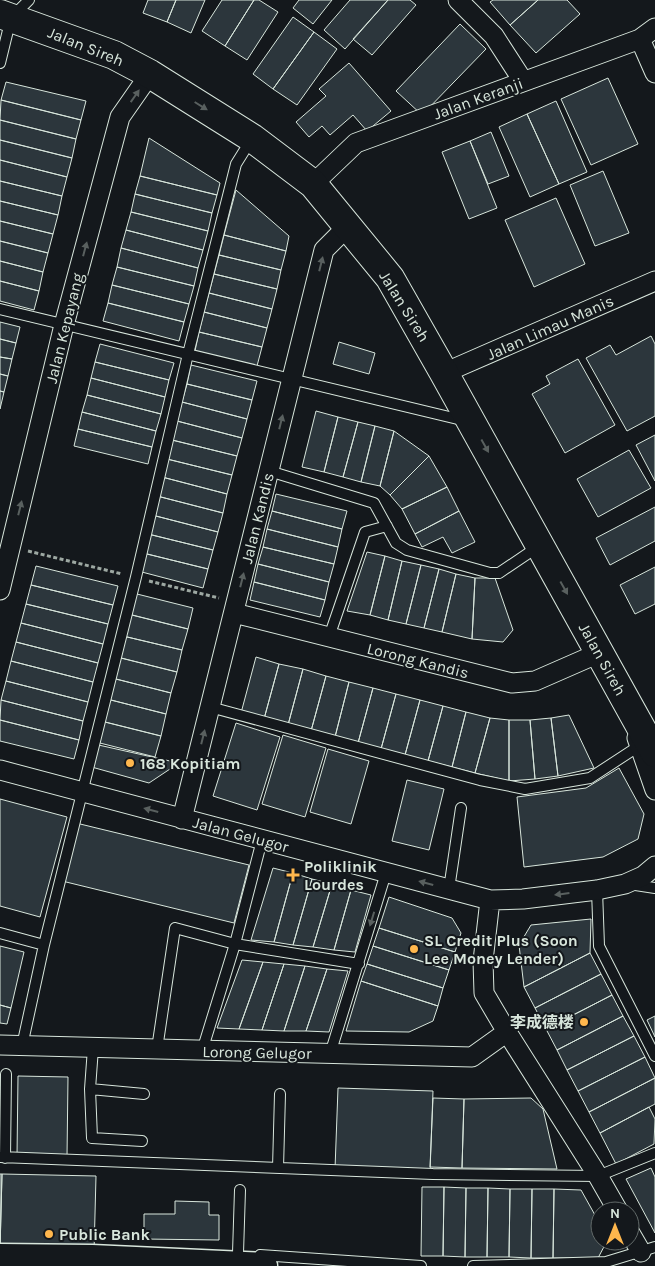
<svg xmlns="http://www.w3.org/2000/svg" width="655" height="1266" font-family="Karla,'Noto Sans SC',sans-serif">
<style>
.building{fill:#2c363c;stroke:#d8e6dc}
.lines{fill:none;stroke-linecap:round;stroke-linejoin:round}
.lane-casing{stroke:#d8e6dc;stroke-width:12}
.street-casing{stroke:#d8e6dc;stroke-width:21}
.secondary-casing{stroke:#d8e6dc;stroke-width:29}
.highway-casing{stroke:#d8e6dc;stroke-width:30}
.path{stroke:#9da8a2;stroke-width:3;stroke-dasharray:4 2.5;stroke-linecap:butt}
.lane{stroke:#14181c;stroke-width:10}
.street{stroke:#14181c;stroke-width:19}
.secondary{stroke:#14181c;stroke-width:26}
.highway{stroke:#14181c;stroke-width:28}
.oneway{fill:#59605f}
.poi-dot{fill:#ffb74d;stroke:#14181c;stroke-width:2}
.labels{text-anchor:middle;stroke-width:4;stroke-linejoin:round;paint-order:stroke}
.street-label{font-size:16px;fill:#d8e6dc;stroke:#14181c}
.poi-label{font-size:16px;font-weight:bold;fill:#d8e6dc;stroke:#14181c;text-anchor:start}
</style>
<rect width="100%" height="100%" fill="#14181c"/>
<path class="building" d="M148 0H176L167 22 143 13Z
M176 0H205L191 33 167 22Z
M222 0H254L225 46 202 31Z
M254 0H259L278 12 247 60 225 46Z
M299 0H332L313 24 293 8Z
M350 0H388L345 49 324 30Z
M388 0H410L416 5 372 55 353 39Z
M493 0H538L510 25 490 2Z
M538 0H567L580 14 536 53 510 25Z
M293 17 314 32 273 89 253 74Z
M460 24 486 49 422 115 396 91Z
M314 32 337 49 297 105 273 89Z
M349 63 391 111 367 131 353 115 330 135 322 126 309 137 296 122 326 96 319 89Z
M608 78 638 144 591 165 561 99Z
M6 82 86 101 81 120 1 100Z
M1 100 81 120 76 139 0 120Z
M556 101 587 172 559 184 527 114Z
M527 114 559 184 530 197 499 127Z
M0 120 76 139 72 158 0 140Z
M491 132 509 176 488 184 470 141Z
M149 138 220 183 217 195 140 176Z
M0 140 72 158 67 177 0 160Z
M470 141 497 208 469 219 442 152Z
M0 160 67 177 62 196 0 181Z
M603 171 629 233 595 246 570 185Z
M140 176 217 195 212 213 135 194Z
M0 181 62 196 58 215 0 201Z
M236 190 289 236 286 251 224 235Z
M135 194 212 213 208 231 131 212Z
M556 198 585 264 534 287 505 220Z
M0 201 58 215 53 234 0 221Z
M131 212 208 231 203 250 126 230Z
M0 221 53 234 48 253 0 241Z
M126 230 203 250 198 268 121 248Z
M224 235 286 251 281 270 219 255Z
M0 241 48 253 43 272 0 261Z
M121 248 198 268 194 286 117 267Z
M219 255 281 270 277 289 214 274Z
M0 261 43 272 39 291 0 281Z
M117 267 194 286 189 304 112 285Z
M214 274 277 289 272 309 209 293Z
M0 281 39 291 34 310 0 301Z
M112 285 189 304 184 322 108 303Z
M209 293 272 309 267 328 204 312Z
M108 303 184 322 179 341 103 321Z
M204 312 267 328 262 347 199 332Z
M0 322 20 327 16 343 0 339Z
M199 332 262 347 257 366 195 351Z
M651 336 655 344V416L627 431 586 358 610 345 616 355Z
M0 339 16 343 12 359 0 357Z
M339 342 375 353 369 374 333 364Z
M100 344 174 363 169 380 95 362Z
M0 357 12 359 8 376 0 374Z
M578 359 615 425 565 453 532 394 550 384 546 376Z
M95 362 169 380 165 397 91 378Z
M191 365 257 381 252 400 187 384Z
M0 374 8 376 4 392 0 391Z
M91 378 165 397 161 414 87 395Z
M187 384 252 400 247 419 182 402Z
M0 391 4 392 0 409Z
M87 395 161 414 156 431 82 412Z
M182 402 247 419 242 438 177 421Z
M316 411 338 417 324 472 302 467Z
M82 412 156 431 152 447 78 429Z
M338 417 358 422 343 477 324 472Z
M177 421 242 438 237 456 172 440Z
M358 422 375 426 361 482 343 477Z
M375 426 394 431 380 486 361 482Z
M78 429 152 447 148 464 74 446Z
M394 431 429 456 390 495 380 486Z
M655 435V481L636 445Z
M172 440 237 456 232 475 167 459Z
M629 450 651 488 598 517 577 479Z
M429 456 447 487 402 509 390 495Z
M167 459 232 475 227 494 162 477Z
M162 477 227 494 223 513 157 496Z
M447 487 459 511 415 534 402 509Z
M276 494 347 511 342 529 272 511Z
M157 496 223 513 218 532 152 515Z
M655 507V541L610 565 596 538Z
M272 511 342 529 338 547 267 529Z
M459 511 475 542 452 553 443 537 422 547 415 534Z
M152 515 218 532 213 550 148 534Z
M267 529 338 547 334 564 263 547Z
M148 534 213 550 208 569 143 553Z
M263 547 334 564 329 582 258 564Z
M367 552 385 556 370 615 347 611Z
M143 553 208 569 203 588 138 571Z
M385 556 402 561 388 620 370 615Z
M402 561 421 565 406 624 388 620Z
M258 564 329 582 325 600 254 582Z
M421 565 439 569 424 628 406 624Z
M36 566 118 586 113 605 31 585Z
M655 567V604L635 614 620 585Z
M439 569 456 574 442 632 424 628Z
M456 574 475 578 472 639 442 632Z
M475 578H495L513 630 503 642 472 639Z
M254 582 325 600 320 617 250 600Z
M31 585 113 605 108 624 26 604Z
M133 593 193 608 188 629 128 614Z
M26 604 108 624 103 644 21 623Z
M128 614 188 629 182 650 123 636Z
M21 623 103 644 98 663 16 642Z
M123 636 182 650 177 672 117 657Z
M16 642 98 663 93 682 11 661Z
M117 657 177 672 171 693 112 678Z
M256 657 279 664 264 719 241 713Z
M11 661 93 682 88 702 6 681Z
M279 664 303 669 288 725 264 719Z
M303 669 326 676 311 731 288 725Z
M326 676 349 682 335 737 311 731Z
M112 678 171 693 166 714 107 699Z
M6 681 88 702 83 721 1 700Z
M349 682 373 688 358 743 335 737Z
M373 688 396 694 381 749 358 743Z
M396 694 420 700 405 755 381 749Z
M107 699 166 714 161 736 101 721Z
M1 700 83 721 79 740 0 720Z
M420 700 443 706 428 761 405 755Z
M443 706 466 712 452 767 428 761Z
M466 712 490 718 475 773 452 767Z
M569 715 594 768 558 776 551 718Z
M490 718 509 720V781L475 773Z
M551 718 558 776 535 779 530 720Z
M0 720 79 740 74 759 0 741Z
M509 720H530L535 779 509 781Z
M101 721 161 736 155 757 96 742Z
M236 723 280 737 257 810 213 796Z
M283 735 326 748 305 817 262 804Z
M94 744 170 761V769L149 783 88 766Z
M328 749 369 761 351 824 310 812Z
M619 768 644 814 638 839 603 857 524 867 517 797 586 788Z
M407 780 444 789 429 850 392 841Z
M0 799 67 817 40 917 0 906Z
M76 823 249 865 234 923 62 881Z
M273 868 293 873 274 942 251 940Z
M293 873 312 879 293 945 274 942Z
M312 879 332 884 313 947 293 945Z
M332 884 351 890 334 950 313 947Z
M351 890 371 895 355 952 334 950Z
M389 897 452 918 461 933 455 952 379 928Z
M591 919 590 953 524 987 519 945 531 925Z
M379 928 455 952 449 970 373 946Z
M0 946 24 952 11 1008 0 1005Z
M373 946 449 970 443 988 367 964Z
M590 953 601 974 535 1008 524 987Z
M242 960 263 962 239 1029 217 1028Z
M263 962 284 964 262 1030 239 1029Z
M284 964 305 966 284 1031 262 1030Z
M367 964 443 988 438 1006 361 981Z
M305 966 327 969 306 1031H284Z
M327 969 348 971 329 1032 306 1031Z
M601 974 612 995 546 1029 535 1008Z
M361 981 438 1006 433 1021 409 1032 346 1031Z
M612 995 623 1016 557 1050 546 1029Z
M0 1005 11 1008 7 1024 0 1023Z
M623 1016 634 1036 567 1070 557 1050Z
M655 1016V1037L647 1020Z
M634 1036 645 1057 578 1091 567 1070Z
M645 1057 655 1078 589 1112 578 1091Z
M18 1076 68 1077 67 1157 17 1156Z
M655 1078V1104L600 1133 589 1112Z
M338 1088 433 1091 430 1172 335 1169Z
M433 1098 464 1099 462 1168 430 1167Z
M531 1098 543 1109 557 1169 462 1168 464 1099Z
M649 1107 655 1119 654 1144 616 1164 600 1133Z
M651 1168 655 1177V1233L626 1179Z
M0 1174H2L0 1250Z
M2 1174 96 1176 94 1252 0 1250Z
M422 1187H444L443 1256H421Z
M444 1187 466 1188 465 1257 443 1256Z
M466 1188H488L487 1257H465Z
M488 1188 510 1189 509 1257H487Z
M510 1189H532L531 1258 509 1257Z
M532 1189H554L553 1258H531Z
M554 1189 581 1190 600 1224V1241H607L598 1258H553Z
M175 1201 209 1202V1215H219V1240L144 1239V1214H175Z"/>
<g class="lines">
<g class="lane-casing">
<path id="lane" d="M0 63 11 18 29 0
M0 309 466 421
M269 471 374 503 396 543 407 550 490 573H499L539 546
M329 637 365 532 387 526
M210 707 480 780 525 789 590 778 639 746
M629 884 655 888
M449 889 461 808
M597 890 599 946 655 1056
M0 933 44 945
M22 1046 44 945 136 577 188 354 236 164 251 140
M93 1048 90 1089 92 1138 142 1141
M157 1049 175 928 235 944 359 964
M202 1051 235 944 262 840
M330 1054 386 873
M90 1089 144 1094
M0 1157 433 1174 598 1176 655 1153
M5 1158 6 1074
M278 1168 280 1094
M260 1255 421 1266
M239 1263 238 1253 240 1190
M473 1266 606 1262 655 1247"/>
</g>
<g class="street-casing">
<path id="street" d="M458 0 494 36 523 81
M640 39 655 73
M313 184 356 143 640 39 655 28
M444 373 655 281
M0 590 64 325 120 117 150 74
M234 613 512 683 535 681 599 653
M637 738 655 790
M0 770 490 900 523 899 597 890 625 884 643 876 655 866
M182 819 324 250 348 226
M490 900 483 961 484 993 507 1032 598 1176 618 1211
M0 1045 472 1057 507 1032
M630 1233 641 1252"/>
</g>
<g class="secondary-casing">
<path id="secondary" d="M0 1257 92 1258 264 1266"/>
</g>
<g class="highway-casing">
<path id="highway" d="M0 14 114 55 150 74 252 138 313 184 390 278 444 373 655 753"/>
</g>
<path class="path" d="M28 551 122 574
M149 581 219 598"/>
<use href="#lane" class="lane"/>
<use href="#street" class="street"/>
<use href="#secondary" class="secondary"/>
<use href="#highway" class="highway"/>
</g>
<defs><path id="oneway-solid" d="M-6-.8H1V-3.2L6.5 0L1 3.2V.8H-6Z" transform="scale(1.25)"/></defs>
<g class="oneway">
<use href="#oneway-solid" transform="translate(135 96) rotate(-55)"/>
<use href="#oneway-solid" transform="translate(201 106) rotate(32)"/>
<use href="#oneway-solid" transform="translate(85 249) rotate(-75)"/>
<use href="#oneway-solid" transform="translate(321 264) rotate(-76)"/>
<use href="#oneway-solid" transform="translate(281 422) rotate(-76)"/>
<use href="#oneway-solid" transform="translate(485 446) rotate(61)"/>
<use href="#oneway-solid" transform="translate(20 508) rotate(-76)"/>
<use href="#oneway-solid" transform="translate(242 580) rotate(-76)"/>
<use href="#oneway-solid" transform="translate(564 588) rotate(61)"/>
<use href="#oneway-solid" transform="translate(203 737) rotate(-76)"/>
<use href="#oneway-solid" transform="translate(151 810) rotate(-165)"/>
<use href="#oneway-solid" transform="translate(426 883) rotate(-165)"/>
<use href="#oneway-solid" transform="translate(562 894) rotate(173)"/>
<use href="#oneway-solid" transform="translate(372 919) rotate(107)"/>
</g>
<g class="poi-dot">
<circle cx="130" cy="763" r="5"/>
<path d="M290.5 867.5h5v5h5v5h-5v5h-5v-5h-5v-5h5z"/>
<circle cx="414" cy="949" r="5"/>
<circle cx="584" cy="1022" r="5"/>
<circle cx="49" cy="1234" r="5"/>
</g>
<g class="labels">
<g class="street-label">
<text transform="translate(86 46) rotate(22)" y="6">Jalan Sireh</text>
<text transform="translate(478 98) rotate(-20)" y="6">Jalan Keranji</text>
<text transform="translate(405 306) rotate(58)" y="6">Jalan Sireh</text>
<text transform="translate(550 327) rotate(-24)" y="6">Jalan Limau Manis</text>
<text transform="translate(64 328) rotate(-76)" y="6">Jalan Kepayang</text>
<text transform="translate(257 518) rotate(-76)" y="6">Jalan Kandis</text>
<text transform="translate(603 659) rotate(61)" y="6">Jalan Sireh</text>
<text transform="translate(418 660) rotate(14)" y="6">Lorong Kandis</text>
<text transform="translate(241 834) rotate(15)" y="6">Jalan Gelugor</text>
<text transform="translate(257 1052) rotate(1)" y="6">Lorong Gelugor</text>
</g>
<g class="poi-label">
<text x="140" y="769">168 Kopitiam</text>
<text x="304" y="872">Poliklinik<tspan x="304" dy="18">Lourdes</tspan></text>
<text x="424" y="946">SL Credit Plus (Soon<tspan x="424" dy="18">Lee Money Lender)</tspan></text>
<text x="574" y="1028" text-anchor="end">李成德楼</text>
<text x="59" y="1240">Public Bank</text>
</g>
</g>
<g transform="translate(615 1226)"><circle r="24" fill="#14181c" stroke="#626a69"/>
<path d="M0-4L9 19L0 12L-9 19Z" fill="#ffb74d"/>
<text y="-8" font-size="14" font-weight="bold" text-anchor="middle" fill="#d8e6dc">N</text>
</g>
</svg>
